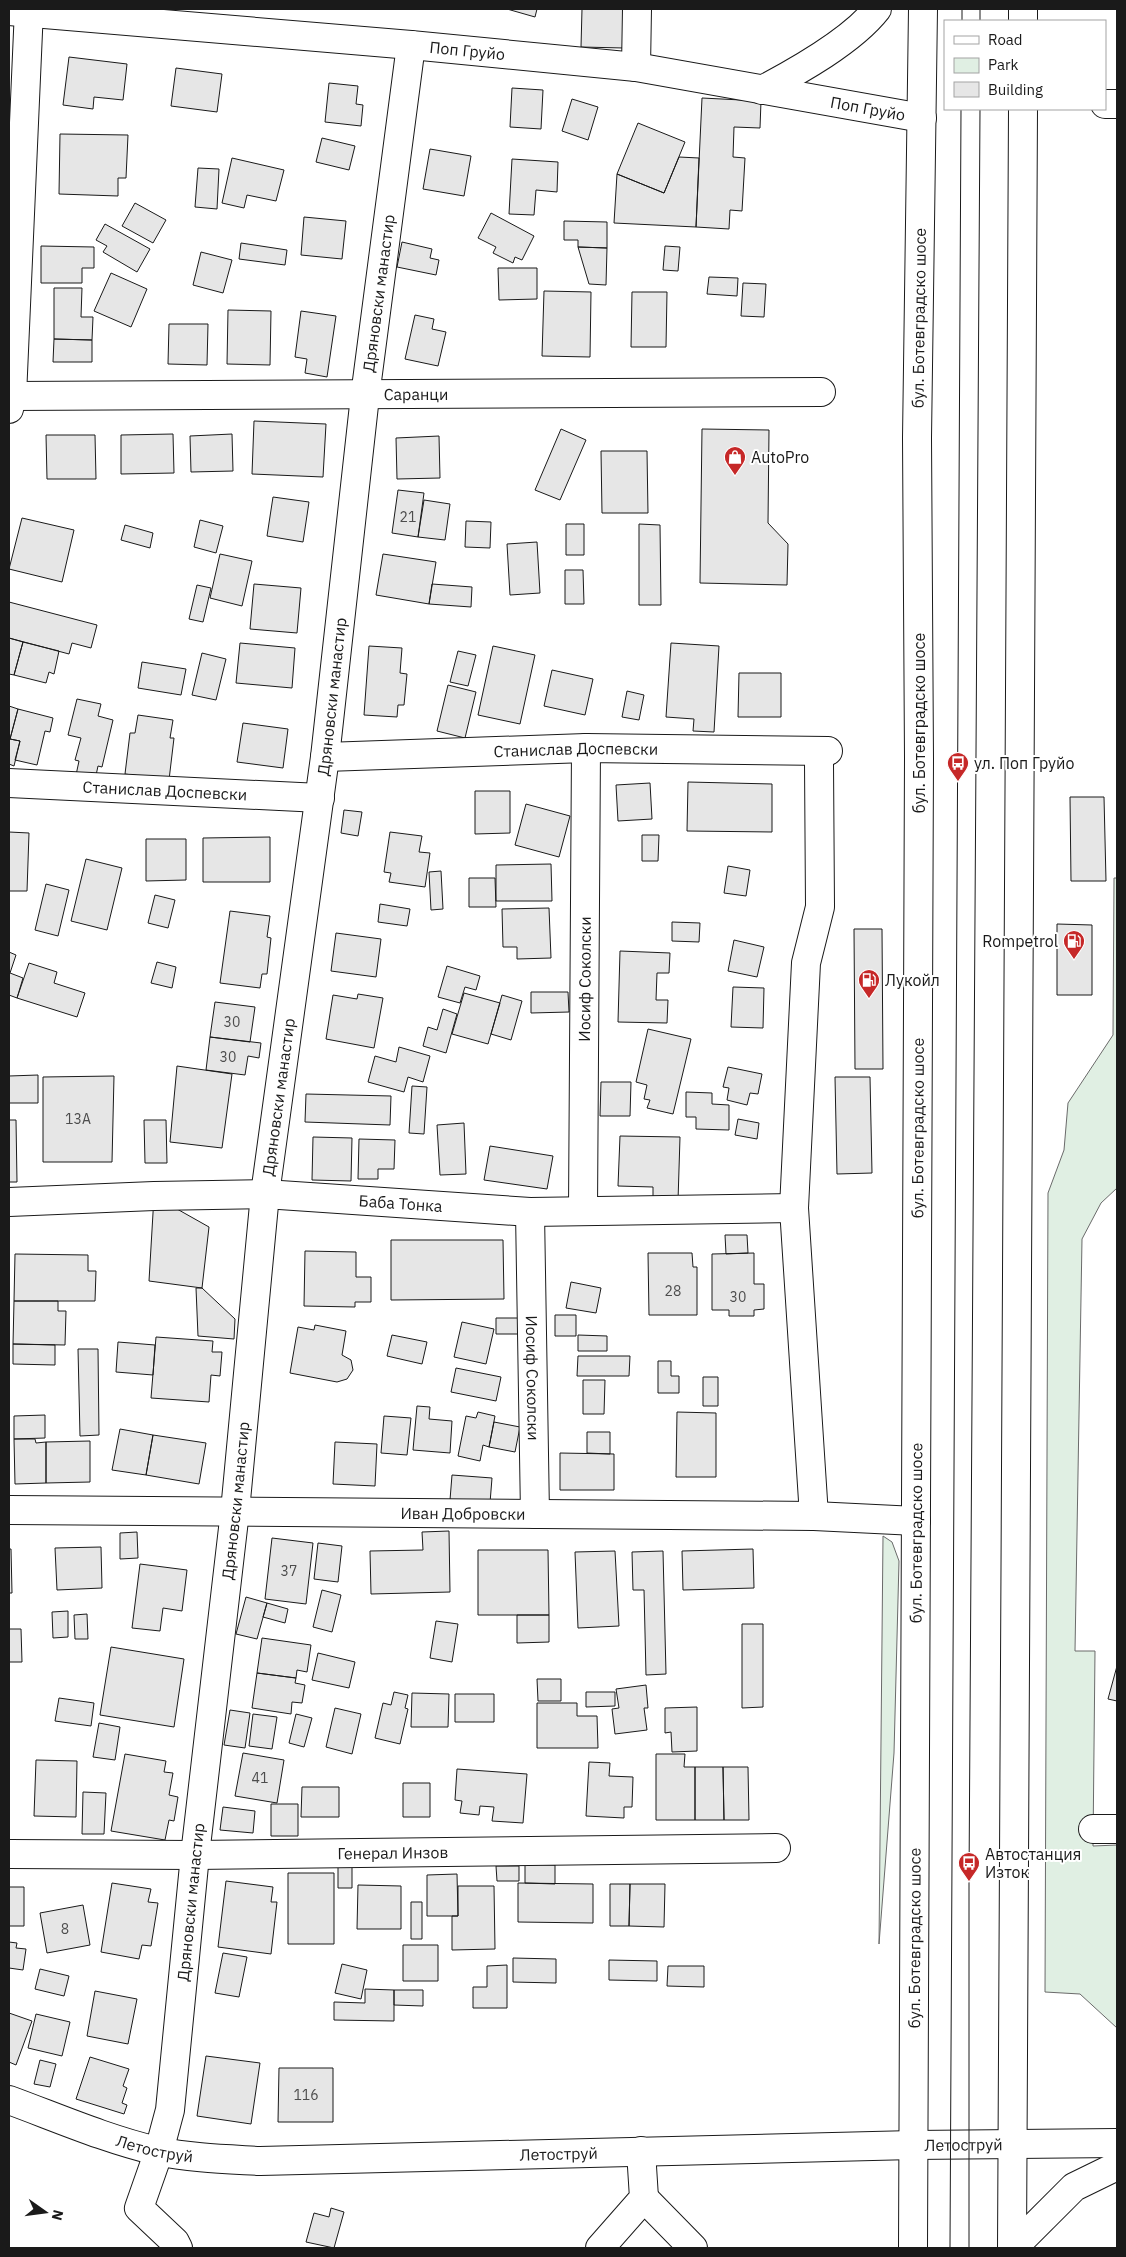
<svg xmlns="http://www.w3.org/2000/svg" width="1126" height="2257" font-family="'IBM Plex Sans',sans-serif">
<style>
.green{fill:#e0efe3;stroke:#6a6a6a}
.building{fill:#e6e6e6;stroke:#1a1a1a}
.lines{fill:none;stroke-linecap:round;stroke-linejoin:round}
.minor-casing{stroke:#1a1a1a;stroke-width:30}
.major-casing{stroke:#1a1a1a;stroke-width:30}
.minor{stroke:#fff;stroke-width:28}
.major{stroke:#fff;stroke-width:28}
.tram{stroke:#1a1a1a;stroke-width:1}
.labels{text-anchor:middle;stroke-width:4;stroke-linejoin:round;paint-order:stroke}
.number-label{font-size:14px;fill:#4d4d4d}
.street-label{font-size:16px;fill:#1a1a1a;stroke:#fff}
.poi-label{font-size:16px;fill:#1a1a1a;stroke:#fff;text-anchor:start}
</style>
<rect width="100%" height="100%" fill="#fff"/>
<path class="green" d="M1114 878H1117V1188L1101 1203 1082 1239 1075 1651H1095L1093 1846 1117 1845V2028L1080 1994 1045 1992 1048 1193 1064 1150 1068 1103 1113 1035Z
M883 1536 892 1542 899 1561 894 1753 879 1944Z"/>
<path class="building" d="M507 9H537L535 17Z
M582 9H625L624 48 581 47Z
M69 57 127 64 123 100 94 97 93 109 63 105Z
M176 68 222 74 217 112 171 106Z
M329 83 358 86 356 104 363 105 361 126 325 122Z
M512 88 543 90 541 129 510 127Z
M702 98 761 101 760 128 734 127 733 157 745 158 742 211 730 210 729 229 696 227Z
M572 99 598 107 588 140 562 131Z
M638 123 685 142 664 193 617 174Z
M60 134 128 135 126 178H118V196L59 194Z
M322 138 355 146 349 170 316 162Z
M430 149 471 156 464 196 423 189Z
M679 157 699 158 696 227 614 223 617 174 664 193Z
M232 158 284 170 276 201 247 195 244 208 222 203Z
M512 159 558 162 557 192 536 190 534 215 509 214Z
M198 168 219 169 217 209 195 207Z
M135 203 166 220 153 243 122 226Z
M491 213 534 236 522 260 515 257 513 263 493 253 496 247 478 238Z
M304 217 346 221 342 259 301 255Z
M564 221 607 222V248L578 247V240H564Z
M105 224 150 249 137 272 103 252 107 246 96 240Z
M402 242 432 249 430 258 439 260 436 275 397 267Z
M241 243 287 250 285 265 239 259Z
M41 246 94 247V268H82V283H41Z
M665 246 680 247 678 271 663 270Z
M578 247 607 248 606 285 589 284Z
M201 252 232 260 223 293 193 285Z
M498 268H537V299L499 300Z
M111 273 147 289 131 327 94 311Z
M709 277 738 278 737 296 707 294Z
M743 283 766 284 764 317 741 316Z
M54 288H82L81 317H93L92 340 54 339Z
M544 291 591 292 590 357 542 356Z
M632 292H667L666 347H631Z
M228 310 271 311 270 365 227 364Z
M301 311 336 316 327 377 305 373 307 359 295 357Z
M415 315 434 319 432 329 446 332 438 366 405 359Z
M169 324H208L207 365 168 364Z
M54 339 92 340V362H53Z
M254 421 326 424 323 477 252 474Z
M561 429 586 440 560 500 535 490Z
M702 429 769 430 768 523 788 544 787 585 700 583Z
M173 434 174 473 121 474V435Z
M232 434 233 471 191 472 190 436Z
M46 435H95L96 479H47Z
M439 436 440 478 397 479 396 438Z
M601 451H647L648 513H602Z
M398 490 424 493 418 537 392 533Z
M273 497 309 502 303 542 267 536Z
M424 500 450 504 445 540 418 537Z
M22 518 74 530 62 582 9 569Z
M200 520 223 526 216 553 194 547Z
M466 521 491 522 490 548 465 547Z
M566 524H584V555H566Z
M639 524 660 525 661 605H639Z
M125 525 153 533 150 548 121 540Z
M537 542 540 593 510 595 507 544Z
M220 554 252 561 242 606 210 598Z
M383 554 436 562 429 604 376 595Z
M565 570H583L584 604H565Z
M254 584 301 588 297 633 250 629Z
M432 584 472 587 471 607 429 604Z
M197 585 211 588 203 622 189 619Z
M9 602 97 625 91 648 72 643 69 654 9 638Z
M9 638 23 642 14 675 9 674Z
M23 642 59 651 54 674 49 672 46 683 14 675Z
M240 643 295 648 292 688 236 683Z
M671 643 719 646 714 732 693 731 694 719 666 717Z
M369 646 402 648 400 673 407 674 404 705H398L397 717 364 715Z
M493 646 535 655 520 724 478 715Z
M458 651 476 655 468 686 450 682Z
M202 653 226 659 216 700 192 695Z
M142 662 186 669 181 695 138 688Z
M552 670 593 679 585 715 544 706Z
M739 673H781V717H738Z
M448 685 476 692 465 738 437 731Z
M627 691 644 695 639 720 622 717Z
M77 699 101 704 98 716 113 720 102 767 98 766 95 780 76 775 79 761 75 760 81 738 68 735Z
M9 706 18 709 10 739 20 741 14 766 9 764Z
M18 709 53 718 50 732 45 731 37 765 15 760 20 741 10 739Z
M138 715 173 720 170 738H174L169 780 125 774 130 733H135Z
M243 723 288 729 283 768 237 762Z
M688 782 772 784V832L687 831Z
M650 783 652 819 618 821 616 785Z
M475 791H510V833L475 834Z
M1070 797H1104L1106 881H1071Z
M526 804 570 816 559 857 515 845Z
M344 810 362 812 358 836 341 833Z
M9 832 29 833 27 891H9Z
M390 832 422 836 419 852 430 853 425 887 389 882 391 873 384 872Z
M642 835H659L658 861H642Z
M270 837V882H203V838Z
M146 839H186V880L146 881Z
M86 859 122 868 107 930 71 921Z
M551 864 552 901H496V865Z
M728 866 750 870 746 896 724 893Z
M441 871 443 909 431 910 429 872Z
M469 878H495L496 907H469Z
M46 884 69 890 58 936 35 930Z
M155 895 175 900 168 928 148 923Z
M380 904 410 909 407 926 378 922Z
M549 908 551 958 517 959V947H503L502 909Z
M230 911 270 916 267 937 271 938 267 974H262L260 988 220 983Z
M672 922 700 923 699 942 672 941Z
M1057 924 1092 925V995H1057Z
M854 929H882L883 1069H855Z
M336 933 381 939 376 977 331 971Z
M734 940 764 947 757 977 728 971Z
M620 951 670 953 669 973H657L656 1000H668L667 1023 618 1022Z
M9 952 16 955 10 973 23 978 17 998 9 995Z
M157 962 176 967 172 988 151 983Z
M29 963 57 972 54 983 85 993 77 1017 17 998Z
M447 966 480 976 476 990 465 987 460 1003 438 997Z
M733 987 764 988 763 1028 731 1027Z
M531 992H568L569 1012 531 1013Z
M464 993 500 1003 488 1044 452 1034Z
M358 994 383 998 374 1048 326 1039 333 995 357 999Z
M502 995 522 1001 511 1040 491 1034Z
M215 1002 255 1007 250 1042 210 1037Z
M443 1009 457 1014 446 1053 423 1046 428 1027 437 1030Z
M648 1029 691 1039 673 1114 647 1108 650 1100 644 1099 647 1085 636 1082Z
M210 1037 261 1043 259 1058 248 1056 245 1075 206 1070Z
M399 1047 430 1056 423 1082 408 1077 404 1092 368 1082 375 1056 396 1062Z
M177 1066 232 1074 222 1148 170 1142Z
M728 1067 762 1074 758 1094 750 1093 747 1105 727 1100 729 1088 723 1087Z
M38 1075V1103H9V1076Z
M114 1076 112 1162H43V1077Z
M835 1077H870L872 1173 837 1174Z
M601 1082H631L630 1116H600Z
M412 1086 427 1087 424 1134 409 1133Z
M686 1092 712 1093V1104L729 1105V1130L696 1129V1117H686Z
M306 1094 391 1096 390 1125 305 1122Z
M738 1119 759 1123 757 1139 735 1135Z
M9 1120H16L17 1182H9Z
M144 1120H166L167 1163H145Z
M464 1123 466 1174 440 1175 437 1125Z
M620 1136 680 1137 678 1201 653 1200V1187L618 1186Z
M313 1137 352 1138 351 1181 312 1180Z
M359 1139 395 1140 394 1169H378V1179H358Z
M490 1146 553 1156 547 1189 484 1180Z
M154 1196 209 1227 202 1288 149 1281Z
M725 1235H747L748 1253 726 1254Z
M391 1240H503L504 1299 391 1300Z
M305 1251 356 1252V1277H371V1302H355V1307L304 1306Z
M648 1253H692L693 1267H697V1315H649Z
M754 1253V1284H764V1309L754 1310V1316H729V1310H712V1254Z
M15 1254 88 1255V1271H96L95 1301H14Z
M571 1282 601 1288 596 1313 566 1308Z
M196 1288H202L235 1319 234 1339 198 1336Z
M14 1301H58V1311H66L65 1345 13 1344Z
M555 1315H576V1336H555Z
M496 1318H519V1334H496Z
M462 1322 494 1329 486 1364 454 1357Z
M315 1325 346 1331 342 1355 351 1360 353 1370 347 1379 337 1382 290 1373 298 1327 314 1330Z
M392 1335 427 1342 422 1364 387 1356Z
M578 1335 607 1336V1351H578Z
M156 1337 213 1341 212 1352H222L220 1376 211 1375 209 1402 151 1398Z
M118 1342 155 1345 153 1375 116 1372Z
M13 1344 55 1345V1365L13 1364Z
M78 1349H98L99 1435 80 1436Z
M578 1356H630L629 1376H577Z
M658 1361H671V1376H679V1393H658Z
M456 1368 501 1377 496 1401 451 1392Z
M703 1377H718V1406H703Z
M583 1380H605L604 1414H583Z
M417 1406 430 1407 429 1419 452 1421 450 1453 413 1450Z
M478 1412 495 1416 489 1447 483 1445 480 1461 458 1456 466 1416 476 1418Z
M677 1412 716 1413V1477H676Z
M45 1415V1438L14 1439V1416Z
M384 1416 411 1418 407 1455 381 1453Z
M494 1422 520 1427 515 1452 489 1447Z
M120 1429 153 1435 146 1475 112 1470Z
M587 1432H610V1454L587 1453Z
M153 1435 206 1443 199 1484 146 1475Z
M14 1439H35L36 1443 46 1442V1483L15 1484Z
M90 1441V1482L46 1483V1442Z
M335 1442 377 1444 375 1486 333 1484Z
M560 1453 614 1454V1490H560Z
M452 1475 492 1478 490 1503 450 1500Z
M449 1531 450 1592 371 1594 370 1551 423 1550 422 1532Z
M137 1532 138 1558 120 1559V1533Z
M272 1538 313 1543 306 1604 265 1599Z
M318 1543 342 1546 338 1582 314 1579Z
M101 1547 102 1588 57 1590 55 1548Z
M9 1549H11L12 1593H9Z
M753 1549 754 1588 683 1590 682 1551Z
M478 1550H548L549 1615H478Z
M615 1551 619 1626 578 1628 575 1552Z
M663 1551 666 1674 646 1675 644 1590H633L632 1552Z
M140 1564 187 1570 182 1611 163 1608 160 1631 132 1628Z
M322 1590 341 1595 332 1632 313 1627Z
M246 1597 267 1603 257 1639 236 1634Z
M267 1603 288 1609 285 1623 263 1617Z
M68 1611V1637L53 1638 52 1612Z
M87 1614 88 1639H75L74 1615Z
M517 1615H549V1642L517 1643Z
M436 1621 458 1624 452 1662 430 1658Z
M742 1624H763V1707L742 1708Z
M9 1629H21L22 1662H9Z
M262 1638 311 1645 307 1672 297 1670 296 1678 257 1673Z
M111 1647 184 1659 174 1727 100 1715Z
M318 1653 355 1662 349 1688 312 1680Z
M1117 1666V1701L1108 1699Z
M257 1673 296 1678 295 1683 305 1685 302 1703 292 1702 291 1714 252 1708Z
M537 1679H561V1701H538Z
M646 1685 648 1708H644L647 1730 615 1734 612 1709 619 1708 616 1689Z
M394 1692 408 1695 405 1708 408 1709 400 1744 375 1738 383 1703 391 1705Z
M586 1692H615V1706L586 1707Z
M412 1693 449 1694 448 1727H411Z
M455 1694H494V1722H455Z
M59 1698 94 1703 91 1726 55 1721Z
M537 1703H577V1716H597L598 1748H537Z
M697 1707V1751L672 1752 671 1732 665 1733V1708Z
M335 1708 361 1714 352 1754 326 1747Z
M230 1710 250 1713 245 1748 224 1745Z
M253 1714 277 1717 272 1749 249 1746Z
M296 1714 312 1718 304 1747 289 1743Z
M99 1723 120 1727 115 1760 93 1757Z
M243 1753 284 1760 277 1803 235 1796Z
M125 1754 166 1761 164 1772 173 1773 169 1795 178 1797 174 1821 169 1820 165 1840 111 1831Z
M656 1754H685L684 1767H695V1820H656Z
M36 1760 77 1761 76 1817 34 1816Z
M589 1762 610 1763 609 1776 633 1777 632 1807H624V1818L586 1816Z
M695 1767H723L724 1820H695Z
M723 1767H748L749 1820H724Z
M457 1769 527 1774 523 1823 492 1821 494 1807 480 1806 479 1815 460 1813 462 1801 455 1800Z
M403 1783H430V1817H403Z
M302 1787H339V1817H301Z
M83 1792 106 1793 104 1834H82Z
M271 1804H298V1836H271Z
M223 1807 255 1811 253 1833 220 1830Z
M525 1864 555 1865V1884L525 1883Z
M338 1865H352V1888H338Z
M496 1866H519V1881H497Z
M288 1873H334V1944H288Z
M457 1874 458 1916H427V1875Z
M226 1881 273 1887 271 1902H277L271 1954 218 1947Z
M112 1883 151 1889 148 1902 158 1903 151 1946 142 1945 139 1959 101 1952Z
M518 1883 593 1884V1923L518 1922Z
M610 1884H630L629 1926H610Z
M630 1884H665L664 1927 629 1926Z
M358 1885 401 1886V1929H357Z
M458 1886H494L495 1949 452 1950V1916H458Z
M9 1887H24V1926H9Z
M411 1902H422V1939H411Z
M83 1905 90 1945 47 1953 40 1913Z
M9 1942 17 1943 16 1948 26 1949 23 1970 9 1968Z
M403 1945H438V1981H403Z
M223 1953 247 1957 239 1997 215 1993Z
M513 1958 556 1959V1983L513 1982Z
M609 1960 657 1961V1981L609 1980Z
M342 1964 367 1970 361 1999 335 1993Z
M507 1965V2008H473V1987H487V1966Z
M668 1966H704V1987L667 1986Z
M40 1969 69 1976 64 1996 35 1989Z
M365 1989 394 1990V2021L334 2020V2002L365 2003Z
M394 1990H423V2006L394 2005Z
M95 1991 137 1999 128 2044 87 2036Z
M9 2013 32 2021 16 2065 9 2062Z
M36 2014 70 2022 62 2056 28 2048Z
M206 2056 260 2063 251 2124 197 2116Z
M90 2057 129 2069 123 2086 127 2088 122 2103 127 2105 124 2114 76 2099Z
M40 2060 56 2064 50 2087 34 2084Z
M279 2068H333V2122H278Z
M331 2208 344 2212 334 2248 306 2242 314 2213 329 2217Z"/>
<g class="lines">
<g class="minor-casing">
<g id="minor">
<path id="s1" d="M9 11 411 45 636 67 922 118"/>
<path d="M636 67 637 9"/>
<path d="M1105 104H1117"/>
<path id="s2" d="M12 396 821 392"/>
<path d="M9 409 12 396 29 9"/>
<path id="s3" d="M325 757 586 748 828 751"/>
<path id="s4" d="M9 783 320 798"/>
<path id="s5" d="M9 1202 154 1196 265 1194 530 1212 794 1208"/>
<path id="s6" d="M583 1210 586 748"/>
<path id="s7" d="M530 1212 535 1514"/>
<path id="s8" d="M9 1510 814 1516 916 1521"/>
<path d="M814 1516 794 1208 806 963 820 907 819 763"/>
<path d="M1093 1829H1117"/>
<path id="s9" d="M9 1854 195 1855 776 1848"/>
<path id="s10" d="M9 2100C58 2118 106 2139 157 2151 191 2158 226 2159 260 2161L913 2145 1117 2143"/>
<path d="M644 2198 693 2248"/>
<path id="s11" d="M178 2248 175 2242 139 2208 159 2151 170 2110 195 1855 235 1511 265 1194 325 757 365 396 411 45"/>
<path d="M600 2248 644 2198 641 2151"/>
</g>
</g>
<g class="major-casing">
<g id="major">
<path d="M1023 9V21"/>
<path d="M762 90C798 71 852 41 877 9"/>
<path id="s12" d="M913 2248 919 758 917 438 923 9"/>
<path d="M1012 2248 1023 109"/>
<path d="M1013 2248 1074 2187 1117 2166"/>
</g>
</g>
<use href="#minor" class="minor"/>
<use href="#major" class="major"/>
<path class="tram" d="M962 21V9
M980 21V9
M950 2248 961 109
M969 2248V1882L980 109"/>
</g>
<defs>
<g id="shop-pin" transform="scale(1.125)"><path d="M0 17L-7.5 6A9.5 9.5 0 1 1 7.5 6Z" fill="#c62828" stroke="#fff"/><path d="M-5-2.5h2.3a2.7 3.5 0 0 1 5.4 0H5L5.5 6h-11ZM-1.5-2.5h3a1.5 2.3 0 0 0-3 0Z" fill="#fff"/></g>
<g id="bus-pin" transform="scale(1.125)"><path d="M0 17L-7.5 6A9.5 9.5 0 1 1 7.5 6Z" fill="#c62828" stroke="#fff"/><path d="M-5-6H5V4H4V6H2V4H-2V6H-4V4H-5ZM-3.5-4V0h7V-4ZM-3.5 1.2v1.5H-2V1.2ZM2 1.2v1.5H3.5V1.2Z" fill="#fff"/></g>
<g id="fuel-pin" transform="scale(1.125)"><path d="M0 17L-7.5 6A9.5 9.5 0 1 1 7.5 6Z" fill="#c62828" stroke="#fff"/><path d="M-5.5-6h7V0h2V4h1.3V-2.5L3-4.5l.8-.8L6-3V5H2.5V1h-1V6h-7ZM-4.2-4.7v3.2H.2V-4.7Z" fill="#fff"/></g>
</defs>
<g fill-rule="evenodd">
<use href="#shop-pin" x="735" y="457"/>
<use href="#bus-pin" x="958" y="763"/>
<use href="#fuel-pin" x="1074" y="941"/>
<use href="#fuel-pin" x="869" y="980"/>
<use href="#bus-pin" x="969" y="1863"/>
</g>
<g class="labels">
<g class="number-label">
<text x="408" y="522">21</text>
<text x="232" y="1027">30</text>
<text x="228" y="1062">30</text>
<text x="78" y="1124">13А</text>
<text x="673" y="1296">28</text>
<text x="738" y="1302">30</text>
<text x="289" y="1576">37</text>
<text x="260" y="1783">41</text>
<text x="65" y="1934">8</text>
<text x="306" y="2100">116</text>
</g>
<g class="street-label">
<text dy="6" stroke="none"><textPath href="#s1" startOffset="460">Поп Груйо</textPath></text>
<text dy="6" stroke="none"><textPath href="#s1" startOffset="865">Поп Груйо</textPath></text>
<text dy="6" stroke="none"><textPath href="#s11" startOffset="1988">Дряновски манастир</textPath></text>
<text dy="6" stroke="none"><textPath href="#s12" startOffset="1930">бул. Ботевградско шосе</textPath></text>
<text dy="6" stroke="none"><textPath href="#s2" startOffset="404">Саранци</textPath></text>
<text dy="6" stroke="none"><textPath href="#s11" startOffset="1582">Дряновски манастир</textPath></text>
<text transform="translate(919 723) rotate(-90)" y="6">бул. Ботевградско шосе</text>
<text dy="6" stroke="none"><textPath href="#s3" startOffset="251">Станислав Доспевски</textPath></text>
<text dy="6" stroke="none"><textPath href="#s4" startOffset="156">Станислав Доспевски</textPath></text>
<text dy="6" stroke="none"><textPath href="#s6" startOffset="231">Иосиф Соколски</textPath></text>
<text dy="6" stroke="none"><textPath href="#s11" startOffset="1178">Дряновски манастир</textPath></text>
<text dy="6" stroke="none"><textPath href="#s12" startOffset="1120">бул. Ботевградско шосе</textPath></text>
<text dy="6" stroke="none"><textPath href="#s5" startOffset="392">Баба Тонка</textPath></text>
<text dy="6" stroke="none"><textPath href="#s7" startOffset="166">Иосиф Соколски</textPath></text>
<text dy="6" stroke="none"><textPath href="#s11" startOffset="772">Дряновски манастир</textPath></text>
<text dy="6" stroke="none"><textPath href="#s8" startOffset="454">Иван Добровски</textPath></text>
<text dy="6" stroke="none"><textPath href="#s12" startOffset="715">бул. Ботевградско шосе</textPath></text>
<text dy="6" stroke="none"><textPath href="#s9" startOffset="384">Генерал Инзов</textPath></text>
<text dy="6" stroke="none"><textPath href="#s11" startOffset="368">Дряновски манастир</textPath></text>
<text dy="6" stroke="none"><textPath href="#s12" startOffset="310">бул. Ботевградско шосе</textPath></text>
<text dy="6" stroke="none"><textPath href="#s10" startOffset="964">Летоструй</textPath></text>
<text dy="6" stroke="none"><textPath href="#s10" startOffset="154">Летоструй</textPath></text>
<text dy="6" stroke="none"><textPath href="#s10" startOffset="559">Летоструй</textPath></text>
</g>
<g class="poi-label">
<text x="751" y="463">AutoPro</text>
<text x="974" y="769">ул. Поп Груйо</text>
<text x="1058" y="947" text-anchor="end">Rompetrol</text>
<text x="885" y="986">Лукойл</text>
<text x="985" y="1860">Автостанция<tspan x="985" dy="18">Изток</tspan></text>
</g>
</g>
<rect width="1126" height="2257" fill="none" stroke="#1a1a1a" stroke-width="20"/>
<rect x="944" y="20" width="162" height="90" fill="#ffffff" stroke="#a3a3a3"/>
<rect x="954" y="36" width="25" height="8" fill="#ffffff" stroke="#a3a3a3"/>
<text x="988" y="45" font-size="15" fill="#1a1a1a">Road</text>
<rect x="954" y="58" width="25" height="15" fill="#e0efe3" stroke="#a3a3a3"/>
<text x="988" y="70" font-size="15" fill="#1a1a1a">Park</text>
<rect x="954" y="82" width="25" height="15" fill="#e6e6e6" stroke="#a3a3a3"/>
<text x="988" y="95" font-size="15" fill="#1a1a1a">Building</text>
<g transform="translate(45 2212) rotate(104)" stroke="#ffffff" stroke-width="4" paint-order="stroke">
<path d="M0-4L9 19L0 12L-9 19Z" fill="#1a1a1a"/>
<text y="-8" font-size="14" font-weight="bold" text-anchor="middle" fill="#1a1a1a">N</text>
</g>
</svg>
